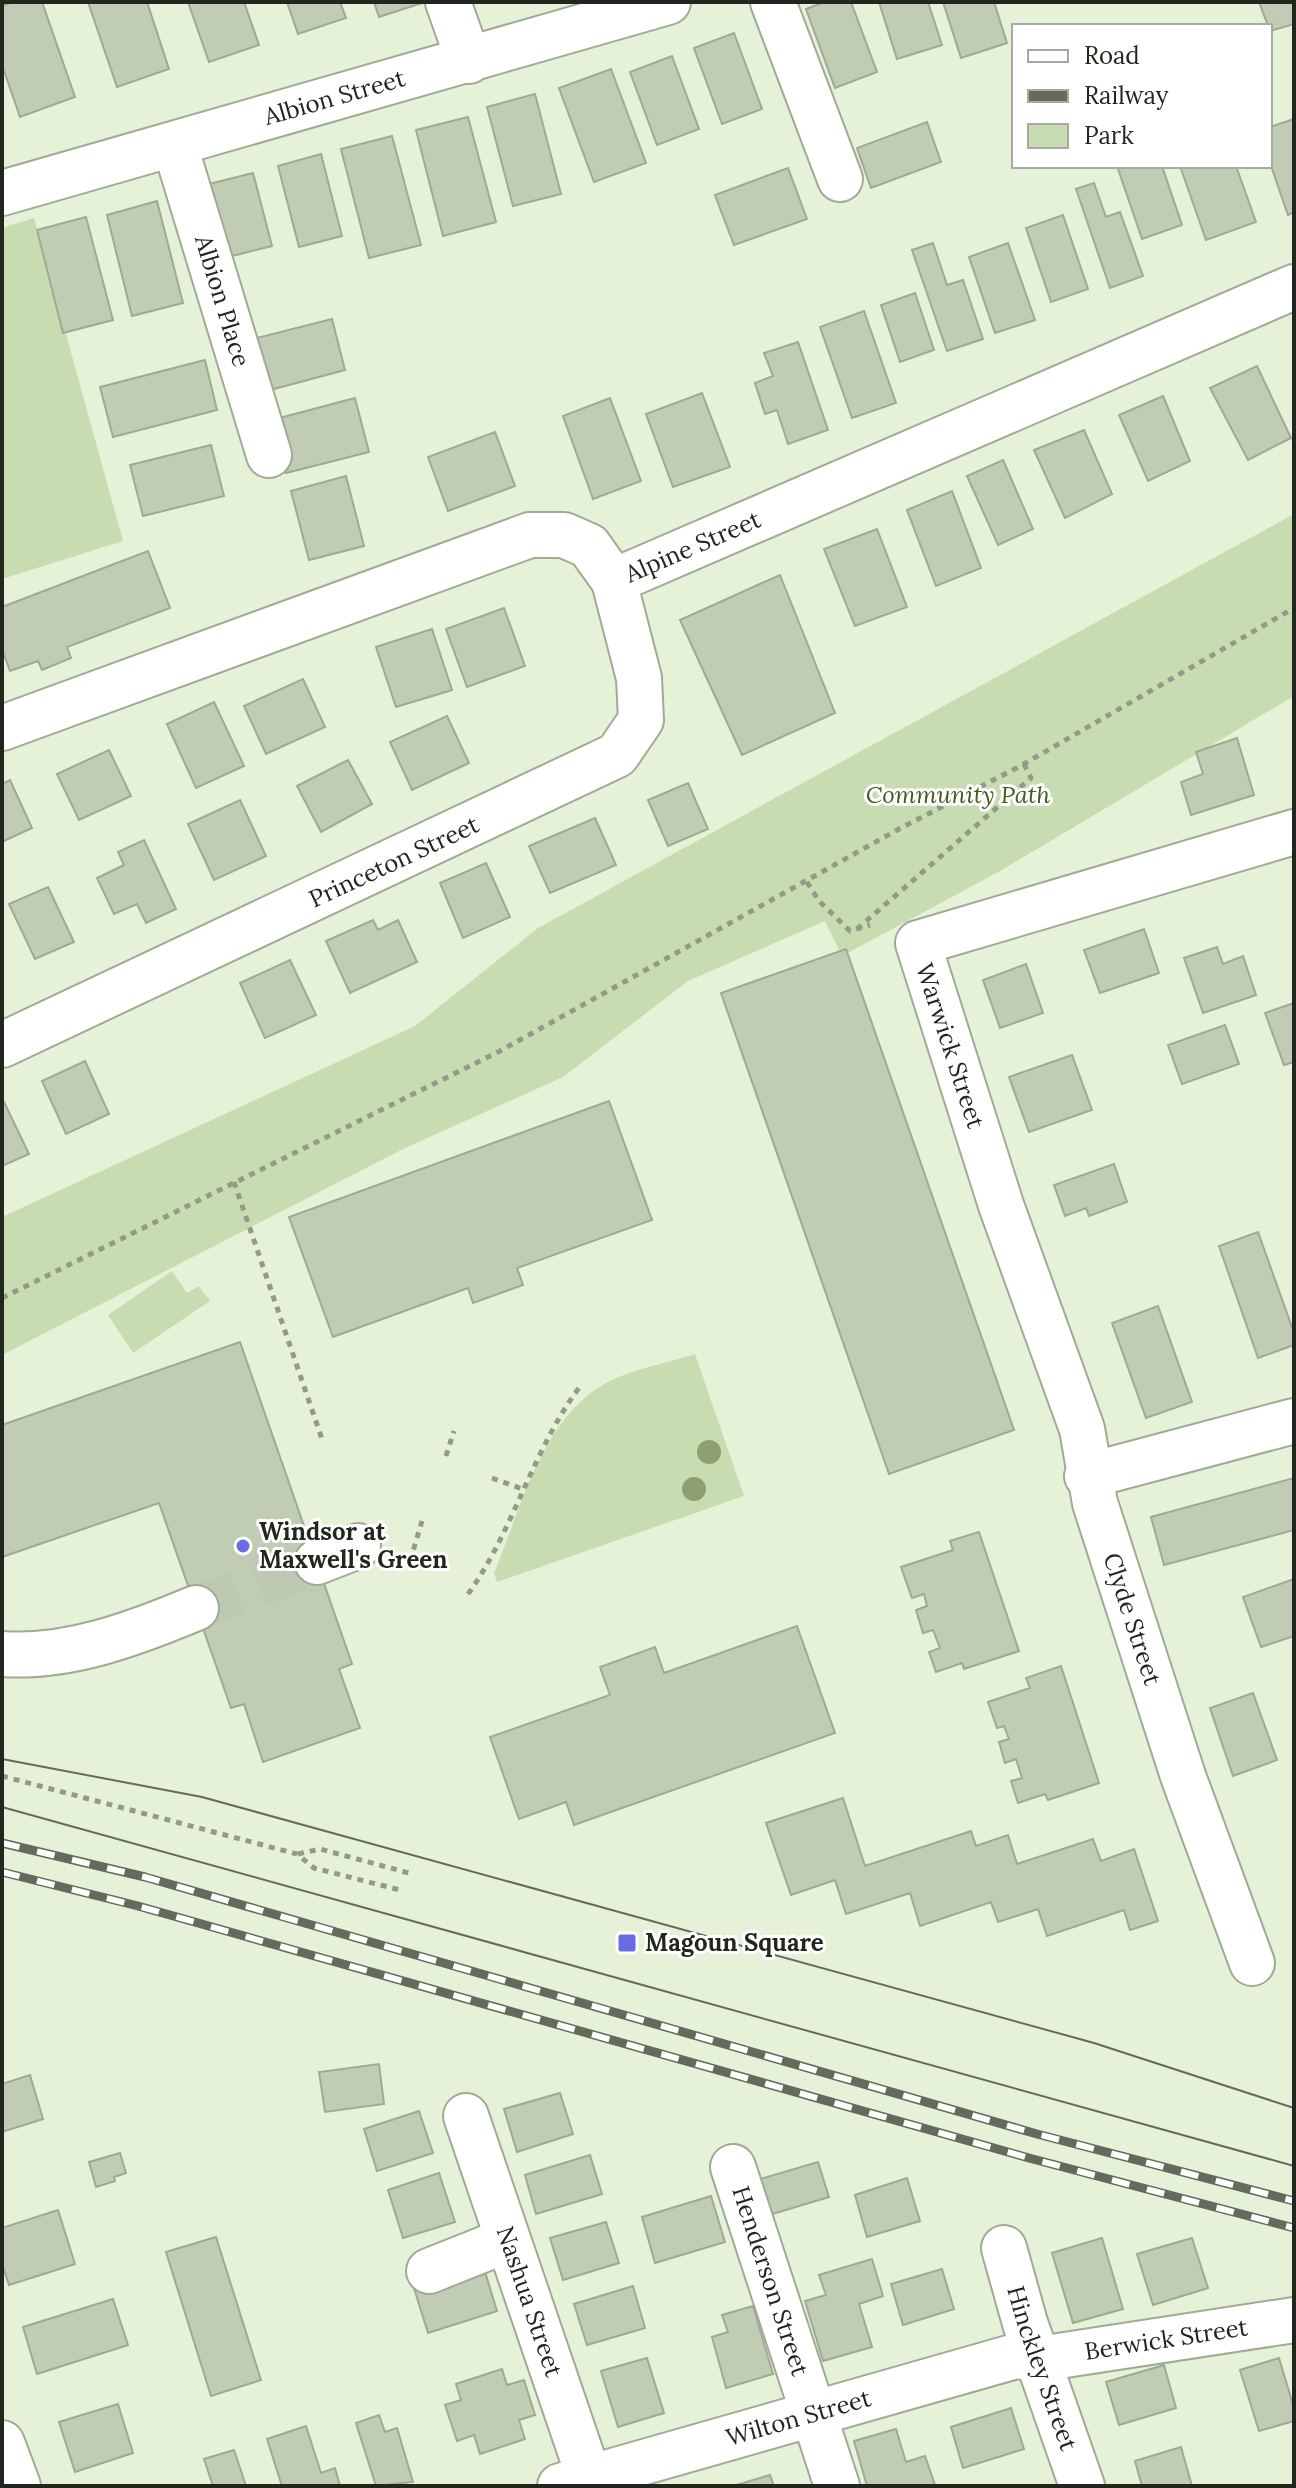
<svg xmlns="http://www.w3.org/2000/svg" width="1296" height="2488" font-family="Lora,serif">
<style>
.green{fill:#c8dcb1}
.building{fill:#c0ccb3;stroke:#9eaa91;stroke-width:2}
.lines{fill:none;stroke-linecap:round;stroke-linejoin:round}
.minor-tunnel{stroke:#bec9b3;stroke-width:44;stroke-dasharray:44 22;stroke-linecap:butt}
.minor-casing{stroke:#a0ab93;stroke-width:48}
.path{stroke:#919b87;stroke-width:5;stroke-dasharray:6 6;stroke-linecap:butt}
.minor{stroke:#fff;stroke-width:44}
.tram{stroke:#636b5b;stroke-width:2}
.rail-casing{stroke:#636b5b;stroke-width:9}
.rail{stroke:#fff;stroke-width:6;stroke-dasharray:18;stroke-linecap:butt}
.tree{fill:#8ca070}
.poi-dot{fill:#686be4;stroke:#fff;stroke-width:3}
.labels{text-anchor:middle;stroke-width:6;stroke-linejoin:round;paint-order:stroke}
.street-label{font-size:24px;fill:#22271d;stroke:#fff}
.park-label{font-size:24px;font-style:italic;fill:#445d1b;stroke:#fff}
.poi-label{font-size:24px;font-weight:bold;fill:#22271d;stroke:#fff;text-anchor:start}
</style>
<rect width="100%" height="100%" fill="#e5f2d8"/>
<path class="green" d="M34 218 123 541 2 579V228Z
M1294 514V696L1000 871 842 956 825 921 688 981 563 1077 403 1149 2 1355V1217L415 1026 538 928Z
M172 1271 187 1293 199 1286 210 1301 133 1353 108 1315Z
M695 1354 744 1496 497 1582 494 1573C521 1509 541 1419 606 1383 632 1369 667 1363 695 1354Z"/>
<path class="building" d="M13 2H42L75 97 20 117 2 65V6Z
M88 2H147L169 69 117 87Z
M188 2H244L259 45 209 62Z
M287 2H340L346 18 298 34Z
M374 2H422V3L379 17Z
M824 2H851L877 72 835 88 806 9Z
M879 2H928L942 45 897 59Z
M943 2H994L1007 43 961 58Z
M1259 2H1294V24L1270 31Z
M734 33 762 109 722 124 694 48Z
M672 56 699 129 657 145 630 72Z
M611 69 646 163 594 182 559 88Z
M535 94 561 194 513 206 487 107Z
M468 117 496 222 443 236 416 130Z
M1294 119V212L1288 215 1270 163V127Z
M927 122 941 162 871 188 857 148Z
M392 136 421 245 369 258 341 149Z
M321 154 342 236 299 247 278 166Z
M1117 166H1162L1182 225 1142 239Z
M1180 166H1236L1256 222 1206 240Z
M788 168 807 219 734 245 715 195Z
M253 173 272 246 220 259 201 186Z
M1094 183 1106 217 1120 212 1143 276 1110 288 1076 189Z
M157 201 183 303 132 316 107 215Z
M1063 215 1088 289 1051 302 1026 228Z
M86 217 113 320 63 333 37 230Z
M933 243 947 285 963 280 983 339 947 351 912 250Z
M1008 243 1035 320 995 333 969 257Z
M915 293 934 350 900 362 881 305Z
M864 311 896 403 852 418 820 327Z
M332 319 345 370 259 393 245 341Z
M798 342 828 430 788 444 777 410 765 414 755 383 773 376 764 353Z
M205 360 217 410 113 437 100 387Z
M1257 366 1291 438 1248 460 1210 388Z
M702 393 730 467 673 487 646 414Z
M1163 396 1190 461 1148 481 1119 415Z
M355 398 369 452 286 473 272 420Z
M610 398 641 481 593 499 563 416Z
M1084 430 1112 494 1065 518 1034 450Z
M495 432 515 486 448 511 428 457Z
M211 445 224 496 143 516 130 465Z
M1003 460 1033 529 998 545 967 476Z
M346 476 364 546 309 560 291 491Z
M952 491 981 568 936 586 907 510Z
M877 529 907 607 855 626 824 549Z
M148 551 170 608 67 647 71 658 42 670 38 661 10 671 2 649V607Z
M780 575 835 713 742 755 680 620Z
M504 608 525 666 467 687 446 629Z
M432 629 452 690 396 707 376 647Z
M303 679 325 727 266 754 244 706Z
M214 702 244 766 196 788 167 724Z
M447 716 469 763 412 790 390 742Z
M1237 738 1254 795 1191 815 1181 782 1203 774 1196 752Z
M109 750 131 796 79 820 57 774Z
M348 760 372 804 321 832 297 786Z
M10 780 32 828 2 842V784Z
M688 783 708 829 668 846 648 800Z
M240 800 266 856 214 880 188 824Z
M595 818 616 865 550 893 529 846Z
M144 840 176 909 146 923 137 904 114 914 97 878 124 865 118 852Z
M486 863 510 917 463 938 440 883Z
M48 887 74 942 35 959 9 904Z
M373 920 378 930 398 920 417 962 350 993 326 941Z
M1144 929 1159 973 1100 993 1084 950Z
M1217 947 1223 964 1243 956 1256 995 1203 1013 1184 958Z
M846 949 1014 1430 889 1474 721 993Z
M290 960 316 1015 265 1038 240 983Z
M1026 964 1043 1013 1000 1028 983 980Z
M1294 1003V1062L1284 1065 1265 1013Z
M1225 1025 1239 1064 1182 1084 1168 1045Z
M1072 1055 1092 1110 1029 1132 1009 1077Z
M85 1061 109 1114 66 1134 42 1081Z
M609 1101 652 1220 517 1268 523 1285 473 1303 468 1288 333 1337 289 1217Z
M4 1102 29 1154 2 1166V1103Z
M1114 1164 1127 1202 1089 1216 1086 1208 1065 1216 1054 1185Z
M1258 1232 1294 1333V1345L1258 1358 1219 1246Z
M1158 1306 1192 1402 1146 1418 1112 1323Z
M240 1342 352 1664 339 1669 360 1728 263 1762 244 1704 231 1708 159 1503 2 1557V1425Z
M1294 1478V1530L1164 1565 1151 1517Z
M979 1532 1019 1651 964 1669 962 1663 936 1672 929 1652 940 1648 933 1630 923 1633 916 1610 927 1606 924 1594 912 1598 901 1567 953 1550 950 1541Z
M1294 1579V1636L1261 1647 1243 1597Z
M797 1626 835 1733 574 1825 566 1802 519 1819 490 1737 610 1695 600 1667 655 1647 664 1673Z
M1061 1666 1099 1783 1048 1800 1045 1794 1018 1803 1011 1781 1022 1778 1016 1759 1005 1763 999 1742 1009 1739 1004 1726 997 1728 988 1702 1030 1688 1026 1678Z
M1253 1693 1277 1760 1233 1776 1210 1708Z
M843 1798 865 1866 971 1831 976 1846 1008 1835 1017 1864 1093 1839 1101 1861 1134 1849 1158 1921 1130 1930 1124 1910 1047 1936 1038 1909 998 1922 991 1902 920 1926 910 1893 846 1914 835 1880 791 1895 766 1823Z
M379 2064 384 2104 325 2112 319 2072Z
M30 2075 43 2119 2 2132V2084Z
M560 2093 573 2134 517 2152 504 2109Z
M419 2111 433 2153 377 2171 364 2129Z
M120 2153 126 2173 114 2177 115 2181 96 2187 89 2162Z
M590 2155 602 2194 536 2214 525 2175Z
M818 2162 829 2197 769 2215 757 2180Z
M439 2173 455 2222 403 2238 388 2190Z
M907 2178 920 2221 867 2237 855 2195Z
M711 2196 725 2242 655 2263 642 2217Z
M58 2210 75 2264 9 2285 2 2264V2228Z
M606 2222 619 2263 563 2280 550 2238Z
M216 2237 261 2380 211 2396 166 2252Z
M1102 2238 1123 2309 1073 2323 1052 2253Z
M1192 2238 1208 2288 1153 2305 1137 2254Z
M872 2259 883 2296 859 2304 872 2347 823 2361 805 2301 826 2295 819 2275Z
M482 2262 497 2311 428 2333 413 2285Z
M942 2269 954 2309 903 2325 891 2284Z
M633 2286 645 2328 587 2345 574 2304Z
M113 2299 128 2345 37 2374 23 2327Z
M753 2306 773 2374 726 2388 712 2337 728 2332 722 2315Z
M647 2358 664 2413 618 2427 601 2371Z
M1279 2358 1294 2408V2421L1259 2431 1240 2370Z
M1164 2365 1176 2408 1119 2425 1106 2382Z
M502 2369 507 2385 524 2380 535 2415 519 2420 525 2439 480 2454 474 2435 457 2441 445 2405 461 2400 456 2384Z
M118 2404 133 2453 75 2472 59 2422Z
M1011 2408 1024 2449 963 2468 951 2427Z
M379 2415 385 2432 397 2428 413 2482 376 2486 356 2423Z
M306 2426 321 2473 335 2468 340 2486H282L267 2439Z
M896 2429 906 2462 925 2456 935 2485 867 2486 854 2441Z
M1181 2447 1192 2486H1142L1135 2461Z
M234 2450 246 2486H213L204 2459Z
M770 2475 774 2486H733Z"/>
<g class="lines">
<path class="minor-tunnel" d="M196 1608 317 1562"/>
<g class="minor-casing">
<g id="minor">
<path d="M448 2 469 61"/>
<path d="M773 2 840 179"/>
<path id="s1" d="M175 146 269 455"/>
<path id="s2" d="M2 193 668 2"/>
<path id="s3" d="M614 581 1294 287"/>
<path d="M2 728 530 535H564L589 546 614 581 639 678 641 720 617 755 2 1045"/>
<path d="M1087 1476 1294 1421"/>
<path d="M317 1562 358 1546"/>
<path d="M2 1654C68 1659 136 1633 196 1608"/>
<path d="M1252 1963 1183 1776 1095 1503 1082 1429 1001 1205 918 943 1294 832"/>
<path id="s4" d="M466 2116 592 2486"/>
<path id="s5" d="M733 2167 837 2486"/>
<path id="s6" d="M1004 2248 1025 2323 1082 2486"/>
<path d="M429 2271 507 2240"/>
<path d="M2 2443 18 2486"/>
<path id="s7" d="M560 2486 1016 2356 1039 2359 1294 2320"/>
</g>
</g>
<path class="path" d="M807 882 819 901 850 931 870 925
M857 929 1031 778 1024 764
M234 1182 323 1442
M2 1298 500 1051 899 829 1024 764 1294 608
M446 1456 454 1431
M492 1478 525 1490
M410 1561 422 1521
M468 1594C514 1530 532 1451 579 1388
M2 1776 297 1854 314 1868 404 1891
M298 1854 320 1849 409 1873"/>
<use href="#minor" class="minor"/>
<path class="tram" d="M2 1759 202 1797 1094 2043 1294 2108
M2 1807 1294 2166"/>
<g class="rail-casing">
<path id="rail" d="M2 1843 145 1877 1037 2134 1294 2201
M2 1872 138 1906 1029 2158 1294 2228"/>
</g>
<use href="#rail" class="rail"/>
</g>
<g class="tree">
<circle cx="709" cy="1452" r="12"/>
<circle cx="694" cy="1489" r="12"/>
</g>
<g class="poi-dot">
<circle cx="243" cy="1546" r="8"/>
<rect x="617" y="1933" width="20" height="20" rx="4"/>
</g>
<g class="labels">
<g class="street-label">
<text dy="8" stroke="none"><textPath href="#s2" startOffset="346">Albion Street</textPath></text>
<text dy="8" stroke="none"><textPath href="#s1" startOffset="162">Albion Place</textPath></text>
<text dy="8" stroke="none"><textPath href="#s3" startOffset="86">Alpine Street</textPath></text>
<text transform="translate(394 862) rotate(-25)" y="8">Princeton Street</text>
<text transform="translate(950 1046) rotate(72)" y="8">Warwick Street</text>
<text transform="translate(1132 1619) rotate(72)" y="8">Clyde Street</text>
<text dy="8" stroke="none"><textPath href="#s5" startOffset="120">Henderson Street</textPath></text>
<text dy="8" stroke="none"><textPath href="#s4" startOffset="196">Nashua Street</textPath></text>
<text dy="8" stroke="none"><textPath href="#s7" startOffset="626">Berwick Street</textPath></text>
<text dy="8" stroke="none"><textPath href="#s6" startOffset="126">Hinckley Street</textPath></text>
<text dy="8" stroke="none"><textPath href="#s7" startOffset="248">Wilton Street</textPath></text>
</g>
<g class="park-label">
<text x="958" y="803">Community Path</text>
</g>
<g class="poi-label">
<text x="259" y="1540">Windsor at<tspan x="259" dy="28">Maxwell's Green</tspan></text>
<text x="645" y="1951">Magoun Square</text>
</g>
</g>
<rect width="1296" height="2488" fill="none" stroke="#22271d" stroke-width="8"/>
<rect x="1012" y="24" width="260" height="144" fill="#ffffff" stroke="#a7a9a5" stroke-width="2"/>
<rect x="1028" y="50" width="40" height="12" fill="#ffffff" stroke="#a7a9a5" stroke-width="2"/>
<text x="1084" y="64" font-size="24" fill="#22271d">Road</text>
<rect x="1028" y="90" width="40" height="12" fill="#636b5b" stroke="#a7a9a5" stroke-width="2"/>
<text x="1084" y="104" font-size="24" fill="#22271d">Railway</text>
<rect x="1028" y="124" width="40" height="24" fill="#c8dcb1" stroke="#a7a9a5" stroke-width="2"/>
<text x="1084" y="144" font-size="24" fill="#22271d">Park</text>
</svg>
